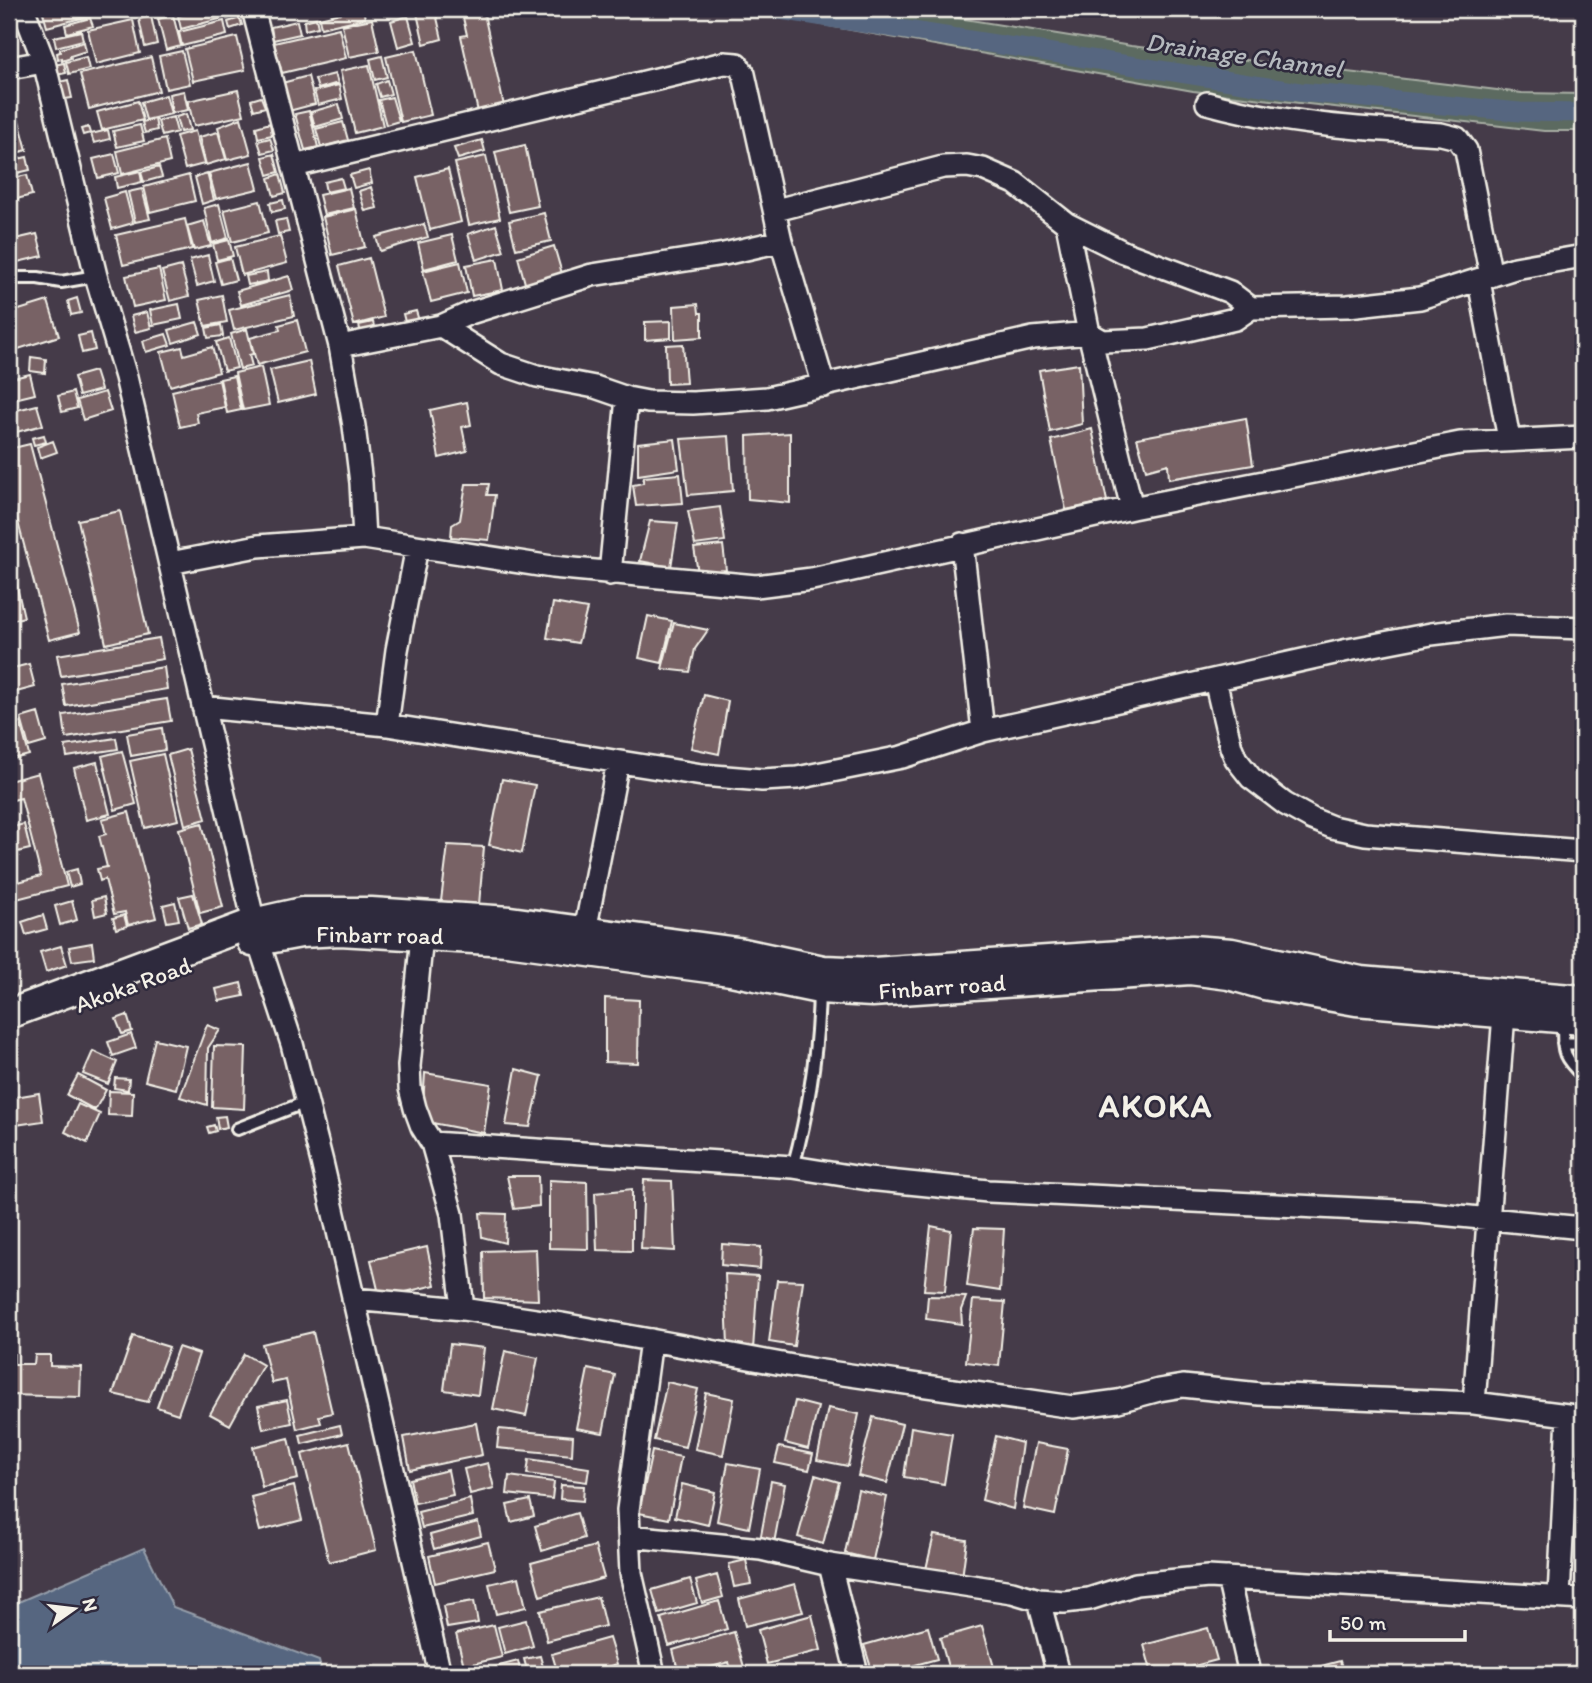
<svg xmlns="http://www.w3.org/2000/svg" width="1592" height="1683" font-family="Itim,sans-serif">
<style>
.green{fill:#5c6a60;stroke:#a8aea4;stroke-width:2}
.water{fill:#566680;stroke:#959eaa;stroke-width:2}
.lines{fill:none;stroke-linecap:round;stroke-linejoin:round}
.stream{stroke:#959eaa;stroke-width:5}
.canal{stroke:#566680;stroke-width:19}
.building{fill:#786265;stroke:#f4f1e8;stroke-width:2}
.lane-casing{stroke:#f4f1e8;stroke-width:16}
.street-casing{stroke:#f4f1e8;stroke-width:26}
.secondary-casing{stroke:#f4f1e8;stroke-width:33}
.lane{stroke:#2f2a3d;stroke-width:10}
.street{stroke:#2f2a3d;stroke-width:21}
.secondary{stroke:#2f2a3d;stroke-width:28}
.labels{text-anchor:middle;stroke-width:5;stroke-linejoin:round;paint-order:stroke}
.street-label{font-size:24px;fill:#f4f1e8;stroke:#2f2a3d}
.water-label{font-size:26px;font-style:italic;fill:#b5b9be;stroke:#2f2a3d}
.district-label{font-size:32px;font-weight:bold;letter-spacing:2px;fill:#f4f1e8;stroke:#2f2a3d}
</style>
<rect width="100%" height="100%" fill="#453b49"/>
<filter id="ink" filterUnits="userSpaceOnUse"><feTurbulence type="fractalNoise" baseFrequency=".0143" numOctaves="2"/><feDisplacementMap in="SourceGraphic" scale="14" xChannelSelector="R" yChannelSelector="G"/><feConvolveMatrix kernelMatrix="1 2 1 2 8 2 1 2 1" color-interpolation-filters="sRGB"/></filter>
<g filter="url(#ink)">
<path class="green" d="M733 9H903L1131 46 1522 93 1583 94V131H1544L1193 91Z"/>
<path class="water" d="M144 1548 173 1607 319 1661 322 1674H9V1606Z"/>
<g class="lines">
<path class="stream" d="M1250 1623 1261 1674"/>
<path class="canal" d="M774 9 1300 92 1520 112 1583 113"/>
</g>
<path class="building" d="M42 9H115L47 27Z
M209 9H221L223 18 181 29 178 16Z
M224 9H237L239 16 227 19Z
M358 9H363L365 18 321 28 319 18Z
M416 9H435L442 39 424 44Z
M461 9H483L504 106 478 112 461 36 467 35Z
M173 15 181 46 166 50 158 19Z
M151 16 157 44 145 47 139 19Z
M408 16 415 42 398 47 391 21Z
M90 18 93 26 67 33 65 25Z
M240 18 242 25 230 29 228 22Z
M316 18 318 27 305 30 304 21Z
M372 19 379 51 349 57 342 25Z
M133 20 140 53 96 64 88 30Z
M224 21 227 35 182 46 179 32Z
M297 21 300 34 273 40 271 27Z
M339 28 346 58 282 73 274 43Z
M81 31 83 40 56 47 54 37Z
M237 37 245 70 193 81 185 49Z
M84 42 86 51 70 56 71 58 62 61V58L58 59 57 53 60 52V49Z
M416 50 431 115 401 122 386 57Z
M182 51 190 84 166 89 159 56Z
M382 56 387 77 375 80 370 59Z
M86 57 89 69 69 74 66 62Z
M151 57 159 91 89 109 80 74Z
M64 63 66 73 51 76 49 66Z
M369 65 383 126 355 133 340 71Z
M335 74 338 83 318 89 315 79Z
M308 76 315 104 289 111 282 83Z
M68 80 72 98 58 100 55 83Z
M387 80 391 94 380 97 376 84Z
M9 83 27 150 9 155Z
M339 85 342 99 318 105 314 91Z
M238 90 244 115 194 126 188 101Z
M184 91 188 110 172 113 169 94Z
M166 95 171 114 146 120 141 102Z
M261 97 265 107 254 110 251 100Z
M392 97 399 121 386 125 379 100Z
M138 101 143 120 102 130 97 112Z
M339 104 343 119 315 127 311 112Z
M309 111 318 147 305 150 295 114Z
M186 114 190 130 180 132 176 117Z
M173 117 177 132 162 136 158 121Z
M241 118 251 154 227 160 218 127Z
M155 119 157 130 145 133 142 122Z
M343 122 348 140 321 147 316 129Z
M270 123 272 135 258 138 256 127Z
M140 125 144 141 117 147 113 131Z
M88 127 90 133 83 135 81 129Z
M108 130 110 139 94 143 91 134Z
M195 131 204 164 185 169 176 136Z
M218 132 226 159 206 165 199 137Z
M270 138 274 150 262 153 258 141Z
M165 139 170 162 122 174 117 151Z
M482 140 485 151 458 159 454 148Z
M525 145 538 206 509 212 495 152Z
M114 154 119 173 98 178 93 159Z
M274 154 279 172 268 175 263 157Z
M486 156 500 218 469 225 455 163Z
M27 157 30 170 9 175V161Z
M251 162 258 189 216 199 209 173Z
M159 167 162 177 144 182 141 172Z
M448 169 461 222 430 230 417 177Z
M369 170 372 183 354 188 350 175Z
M140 171 142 182 117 188 115 177Z
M207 173 214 200 202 204 195 177Z
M280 174 285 193 274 196 269 178Z
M27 175 32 195 9 201V179Z
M189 175 195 201 150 212 144 187Z
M341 178 344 188 326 192 324 182Z
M371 187 377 208 365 211 359 191Z
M349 188 354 208 324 215 319 195Z
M142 189 150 219 135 222 128 192Z
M125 192 133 223 112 229 104 198Z
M283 200 285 209 272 212 270 203Z
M260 201 268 233 232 242 224 210Z
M219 204 228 238 212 243 204 208Z
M356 209 365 247 332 255 323 217Z
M544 213 551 241 516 249 509 221Z
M185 219 192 249 123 265 116 235Z
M286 219 289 232 278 234 275 221Z
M204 221 211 246 194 250 187 226Z
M424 224 428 237 380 251 376 237Z
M496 225 504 251 476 260 468 234Z
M9 232 11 240 37 234 43 256 9 264Z
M452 235 458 260 424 269 418 243Z
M280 236 287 263 242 275 235 247Z
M229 240 233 256 217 260 213 244Z
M554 246 563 277 526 287 518 257Z
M208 255 214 281 197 286 190 260Z
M230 258 236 280 221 284 215 262Z
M369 258 384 317 354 325 339 266Z
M497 259 503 290 472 296 466 265Z
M460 262 467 293 431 302 423 271Z
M181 266 189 296 170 301 162 271Z
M159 269 166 300 133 307 126 276Z
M267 272 268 281 248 285 246 276Z
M289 276 293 290 241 305 237 291Z
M222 295 227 322 205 326 199 300Z
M290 295 294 316 234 330 229 310Z
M77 298 81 313 71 315 68 301Z
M48 301 59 336 9 352V313Z
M179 304 182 319 153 325 150 310Z
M698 304 699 313H702V337L675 339 674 306Z
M416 311 421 327 407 330 403 314Z
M147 312 151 328 135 332 131 316Z
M297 320 305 352 257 365 250 338 280 330 279 325Z
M671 321V338L645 340V322Z
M197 322 201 334 173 343 169 330Z
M373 322 375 331 361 334 359 325Z
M221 325 223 336 208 338 206 328Z
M247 329 253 354 249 355 252 366 240 369 231 334Z
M91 333 95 350 82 353 78 336Z
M166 334 170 345 146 352 143 341Z
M229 338 237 368 224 371 216 342Z
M683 344 686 383 667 384 666 345Z
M182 347 184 355 212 347 219 372 170 386 161 352Z
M31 357 46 359 45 373 30 371Z
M309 361 316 394 278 403 270 370Z
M1079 364 1082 424 1050 432 1039 370Z
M261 367 269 405 243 410 235 373Z
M95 371 101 390 79 396 74 377Z
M30 374 35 394 14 399 17 410 37 405 43 425 9 434V379Z
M234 376 241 410 227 413 220 379Z
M219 380 225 407 196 413 198 423 180 427 172 391Z
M73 392 77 408 62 412 58 396Z
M105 392 111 411 83 420 77 400Z
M467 402 471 425 462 427 467 451 439 458 430 410Z
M1246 418 1253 465 1169 479 1168 464 1146 470 1137 438Z
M1092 429 1107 501 1066 510 1051 440Z
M790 433V503L748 499 747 436Z
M44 435 46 442 34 445 32 438Z
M729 436 733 491 688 495 681 439Z
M675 439 679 469 638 475V443Z
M53 441 57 452 40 458 37 447Z
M30 444 80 632 49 640 9 488V449Z
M680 474 683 503 636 506 633 485 643 483 644 477Z
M466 484H489L487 495H495L489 540 451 537 452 525 460 520Z
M720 507 725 541 695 545 688 511Z
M120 511 148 634 106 644 78 520Z
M650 521 678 523 671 567 640 561Z
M723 545 726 570 698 573 694 548Z
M9 557H10L24 617 9 621Z
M553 603 587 609 578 643 547 638Z
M648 616 672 621 662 663 639 658Z
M674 623 708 630 695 649 690 672 662 669Z
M159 638 163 659 61 676 57 655Z
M29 664 35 687 9 694V669Z
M164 667 167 689 66 706 62 684Z
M704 695 728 701 719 754 691 748Z
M167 699 171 721 66 738 63 715Z
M38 713 46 742 29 747 21 718Z
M20 722 29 755 9 760V725Z
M162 728 165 750 131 756 127 734Z
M116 738 118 749 67 757 65 746Z
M188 749 206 819 185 825 168 755Z
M122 751 136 804 115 810 102 756Z
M163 754 178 820 145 828 130 761Z
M97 762 110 814 86 820 74 768Z
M38 773 67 886 9 901V846L18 882 41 876 21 798 9 801V781Z
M502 779 535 785 522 853 489 845Z
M129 812 156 918 128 925 125 912 114 914 105 879 100 881 97 869 107 867 99 836 106 834 102 819Z
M202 823 223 907 200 913 179 829Z
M24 824 30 849 13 853 9 828Z
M448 845 484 847 478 916 440 909Z
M77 869 80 884 70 887 66 872Z
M193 894 202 924 188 928 179 897Z
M104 897 107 913 95 916 92 900Z
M72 901 77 920 60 925 55 906Z
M175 902 179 920 167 922 163 905Z
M43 915 47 929 26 935 22 922Z
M124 915 127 926 116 929 113 918Z
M92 943 94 958 72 961 69 947Z
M61 946 67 965 46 972 40 952Z
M241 983 244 996 219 1001 216 989Z
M605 998 639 1000 638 1063 605 1062Z
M127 1015 132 1031 122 1034 116 1019Z
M207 1025 220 1030 208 1048 207 1105 180 1097Z
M131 1034 136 1048 113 1056 108 1042Z
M155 1039 186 1046 176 1089 145 1081Z
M214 1046 246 1047 244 1109 212 1107Z
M93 1051 117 1062 108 1084 83 1074Z
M516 1069 542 1076 530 1127 506 1125Z
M425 1073 491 1084 484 1133 422 1121Z
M78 1075 106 1090 95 1110 67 1095Z
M115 1078 129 1079 128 1090 114 1088Z
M109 1091 133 1092 132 1116 108 1115Z
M39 1093 43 1121 9 1126V1098Z
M78 1104 100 1114 87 1143 65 1132Z
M225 1116 227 1127 218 1129 216 1117Z
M214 1125 216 1131 209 1133 207 1127Z
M507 1176H538L539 1206 514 1209Z
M549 1180 587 1182 588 1249 549 1248Z
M644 1180 672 1181 675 1251 641 1249Z
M632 1189V1251L597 1250 595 1193Z
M480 1213 506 1214 505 1243 482 1237Z
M931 1226 951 1230 945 1291 924 1290Z
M974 1228 1004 1229 1000 1291 967 1286Z
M722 1244 761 1247 760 1269 721 1265Z
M427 1247 435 1285 380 1298 371 1260Z
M536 1249 538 1300 484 1298 483 1251Z
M725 1274 758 1276 753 1350 728 1345Z
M777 1280 803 1281 794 1346 769 1342Z
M928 1296 966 1297 961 1310 962 1324 926 1319Z
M973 1300 1005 1302 999 1366 966 1362Z
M313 1332 332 1413 319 1416 321 1423 297 1429 286 1380 272 1383 262 1344Z
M133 1336 169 1347 148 1402 113 1394Z
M450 1344 484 1348 478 1395 444 1390Z
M178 1347 199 1354 178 1414 157 1407Z
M505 1351 538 1358 526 1416 493 1409Z
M9 1354H14V1364H34L35 1355H50V1366L81 1367 80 1397 9 1395Z
M244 1354 263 1365 230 1425 210 1414Z
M588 1369 615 1375 603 1433 576 1428Z
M667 1382 698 1389 685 1447 654 1440Z
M706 1393 734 1399 723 1455 695 1449Z
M287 1400 292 1423 263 1429 258 1406Z
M795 1401 818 1407 808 1449 785 1443Z
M828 1408 859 1414 848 1466 817 1460Z
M873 1417 902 1424 887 1483 858 1476Z
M476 1423 482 1455 410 1470 404 1437Z
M340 1425 342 1434 302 1444 300 1435Z
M911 1427 952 1434 944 1484 904 1477Z
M499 1429 573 1436 572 1455 497 1448Z
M996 1436 1022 1443 1013 1509 982 1500Z
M289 1438 298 1479 262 1487 253 1447Z
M349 1442 376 1550 329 1562 302 1454Z
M1036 1443 1068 1449 1055 1515 1023 1508Z
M779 1447 813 1454 809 1470 775 1463Z
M652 1451 681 1457 669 1519 639 1513Z
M529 1459 589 1468 587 1482 527 1474Z
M488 1463 494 1488 470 1494 464 1469Z
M728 1463 760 1469 749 1528 717 1521Z
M448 1470 453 1495 415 1503 410 1479Z
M815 1475 839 1482 823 1544 798 1537Z
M509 1476 554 1482 552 1499 507 1494Z
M771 1481 785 1484 774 1543 760 1541Z
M682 1484 715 1492 708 1525 675 1517Z
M561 1485 584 1486 583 1501 560 1499Z
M294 1486 302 1520 260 1531 251 1497Z
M858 1490 887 1497 873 1560 845 1553Z
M470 1499 473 1516 422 1528 418 1512Z
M530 1500 534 1516 511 1522 507 1505Z
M577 1513 584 1538 542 1551 535 1526Z
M478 1522 481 1536 434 1549 430 1535Z
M934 1535 967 1540 962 1578 926 1569Z
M488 1542 495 1569 435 1583 429 1556Z
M595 1546 604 1578 540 1596 531 1563Z
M746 1560 751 1584 734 1587 729 1564Z
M717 1575 723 1597 702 1603 696 1581Z
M519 1577 526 1607 496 1614 489 1584Z
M690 1579 697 1603 659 1614 652 1590Z
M795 1584 803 1612 745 1626 739 1599Z
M598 1597 605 1626 547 1641 540 1611Z
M474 1601 478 1623 447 1628 443 1606Z
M719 1601 727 1629 669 1646 661 1618Z
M812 1615 821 1650 767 1664 758 1630Z
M526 1620 533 1646 505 1654 498 1627Z
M494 1625 502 1657 464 1666 456 1634Z
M982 1626 996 1674H950L940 1638Z
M928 1627 937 1659 882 1674H873L864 1645Z
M1208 1628 1217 1660 1164 1674H1152L1144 1645Z
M734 1632 744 1667 731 1670 729 1662 693 1672V1674H679L673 1650Z
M609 1638 617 1664 582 1674H558L552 1654Z
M540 1656 545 1674H528L524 1659Z
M518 1661 521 1674H469Z
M1340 1661 1344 1674H1291Z"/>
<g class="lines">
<g class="lane-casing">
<path id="lane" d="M9 278H38L61 282 96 276
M1563 1019C1564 1051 1559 1053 1583 1076
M1563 1043 1583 1044
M237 1129 306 1102
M793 1167C809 1109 818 1050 819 989"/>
</g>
<g class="street-casing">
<path id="street" d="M253 9 340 346 354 426 361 483 364 538
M25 13 44 62 96 276 126 377 258 940 292 1044 322 1162 440 1674
M9 68 44 62
M1207 103C1283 124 1362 129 1441 134L1457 138 1466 150 1491 276
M294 166 724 63 737 64 744 74 781 241 824 386
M776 210 943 167 967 166 983 169 1015 183 1067 224 1123 252 1230 292 1251 308 1348 306 1420 298 1515 268 1583 256
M1067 224 1089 333 1132 508
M1479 281 1509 439
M441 326 501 364 537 376 595 387 627 398 648 402 693 403 767 398 1033 338 1089 333 1103 341 1148 339 1235 319 1251 308
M340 346 441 326 470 313 592 275 724 254 781 241
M962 544 983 731
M170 563 258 546 364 538 552 567 756 586 812 579 1132 508 1460 443 1583 437
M610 574 627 398
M1215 680 1231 747 1236 759 1251 778 1285 804 1312 819 1332 827 1365 834 1583 851
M203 707 387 725 702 775 762 780 797 778 902 757 983 731 1348 650 1431 634 1506 625 1583 628
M387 725 397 650 417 547
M585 931 618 762
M422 936 409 1066 410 1088 415 1108 422 1127 432 1143 452 1214 463 1309
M432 1143 793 1167 868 1179 988 1191 1419 1212 1583 1228
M353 1299 463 1309 562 1324 815 1370 1073 1407 1118 1401 1159 1390 1183 1386 1260 1394 1474 1403 1583 1417
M651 1340 628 1510 631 1573 654 1674
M1474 1403 1504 1014
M630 1536 761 1549 830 1565 1012 1592 1039 1600 1064 1602 1089 1599 1136 1584 1208 1577 1583 1599
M830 1565 857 1674
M1228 1578 1250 1674
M1559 1597 1568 1416
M1039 1600 1058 1674"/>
</g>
<g class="secondary-casing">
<path id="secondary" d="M252 942 301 933 340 931 507 941 731 971 819 989 872 992 1190 970 1229 975 1264 985 1356 1001 1583 1020
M9 1014 253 923 302 912H371L510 921 738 952 823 970 874 972 1192 950 1232 953 1361 981 1583 1000"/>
</g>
<use href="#lane" class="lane"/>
<use href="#street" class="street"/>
<use href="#secondary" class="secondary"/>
</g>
</g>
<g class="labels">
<g class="street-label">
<text transform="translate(380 935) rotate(1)" y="8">Finbarr road</text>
<text transform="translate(133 985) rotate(-20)" y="8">Akoka Road</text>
<text transform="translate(942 987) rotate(-4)" y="8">Finbarr road</text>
</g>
<g class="water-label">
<text transform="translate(1244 55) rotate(8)" y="9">Drainage Channel</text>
</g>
<g class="district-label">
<text x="1156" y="1117">AKOKA</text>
</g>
</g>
<rect width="1592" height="1683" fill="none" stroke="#2f2a3d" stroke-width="35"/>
<rect x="18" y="18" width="1557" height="1648" fill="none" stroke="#f4f1e8" stroke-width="2.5" filter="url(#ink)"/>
<g transform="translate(74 1609) rotate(76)" stroke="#2f2a3d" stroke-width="5" paint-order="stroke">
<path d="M0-5L12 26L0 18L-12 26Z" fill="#f4f1e8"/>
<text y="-10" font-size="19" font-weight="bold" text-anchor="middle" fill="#f4f1e8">N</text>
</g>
<path d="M1330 1630v10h135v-10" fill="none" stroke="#f4f1e8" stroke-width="3.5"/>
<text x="1340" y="1630" font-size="21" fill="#f4f1e8" stroke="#2f2a3d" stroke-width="5" paint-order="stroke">50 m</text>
</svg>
